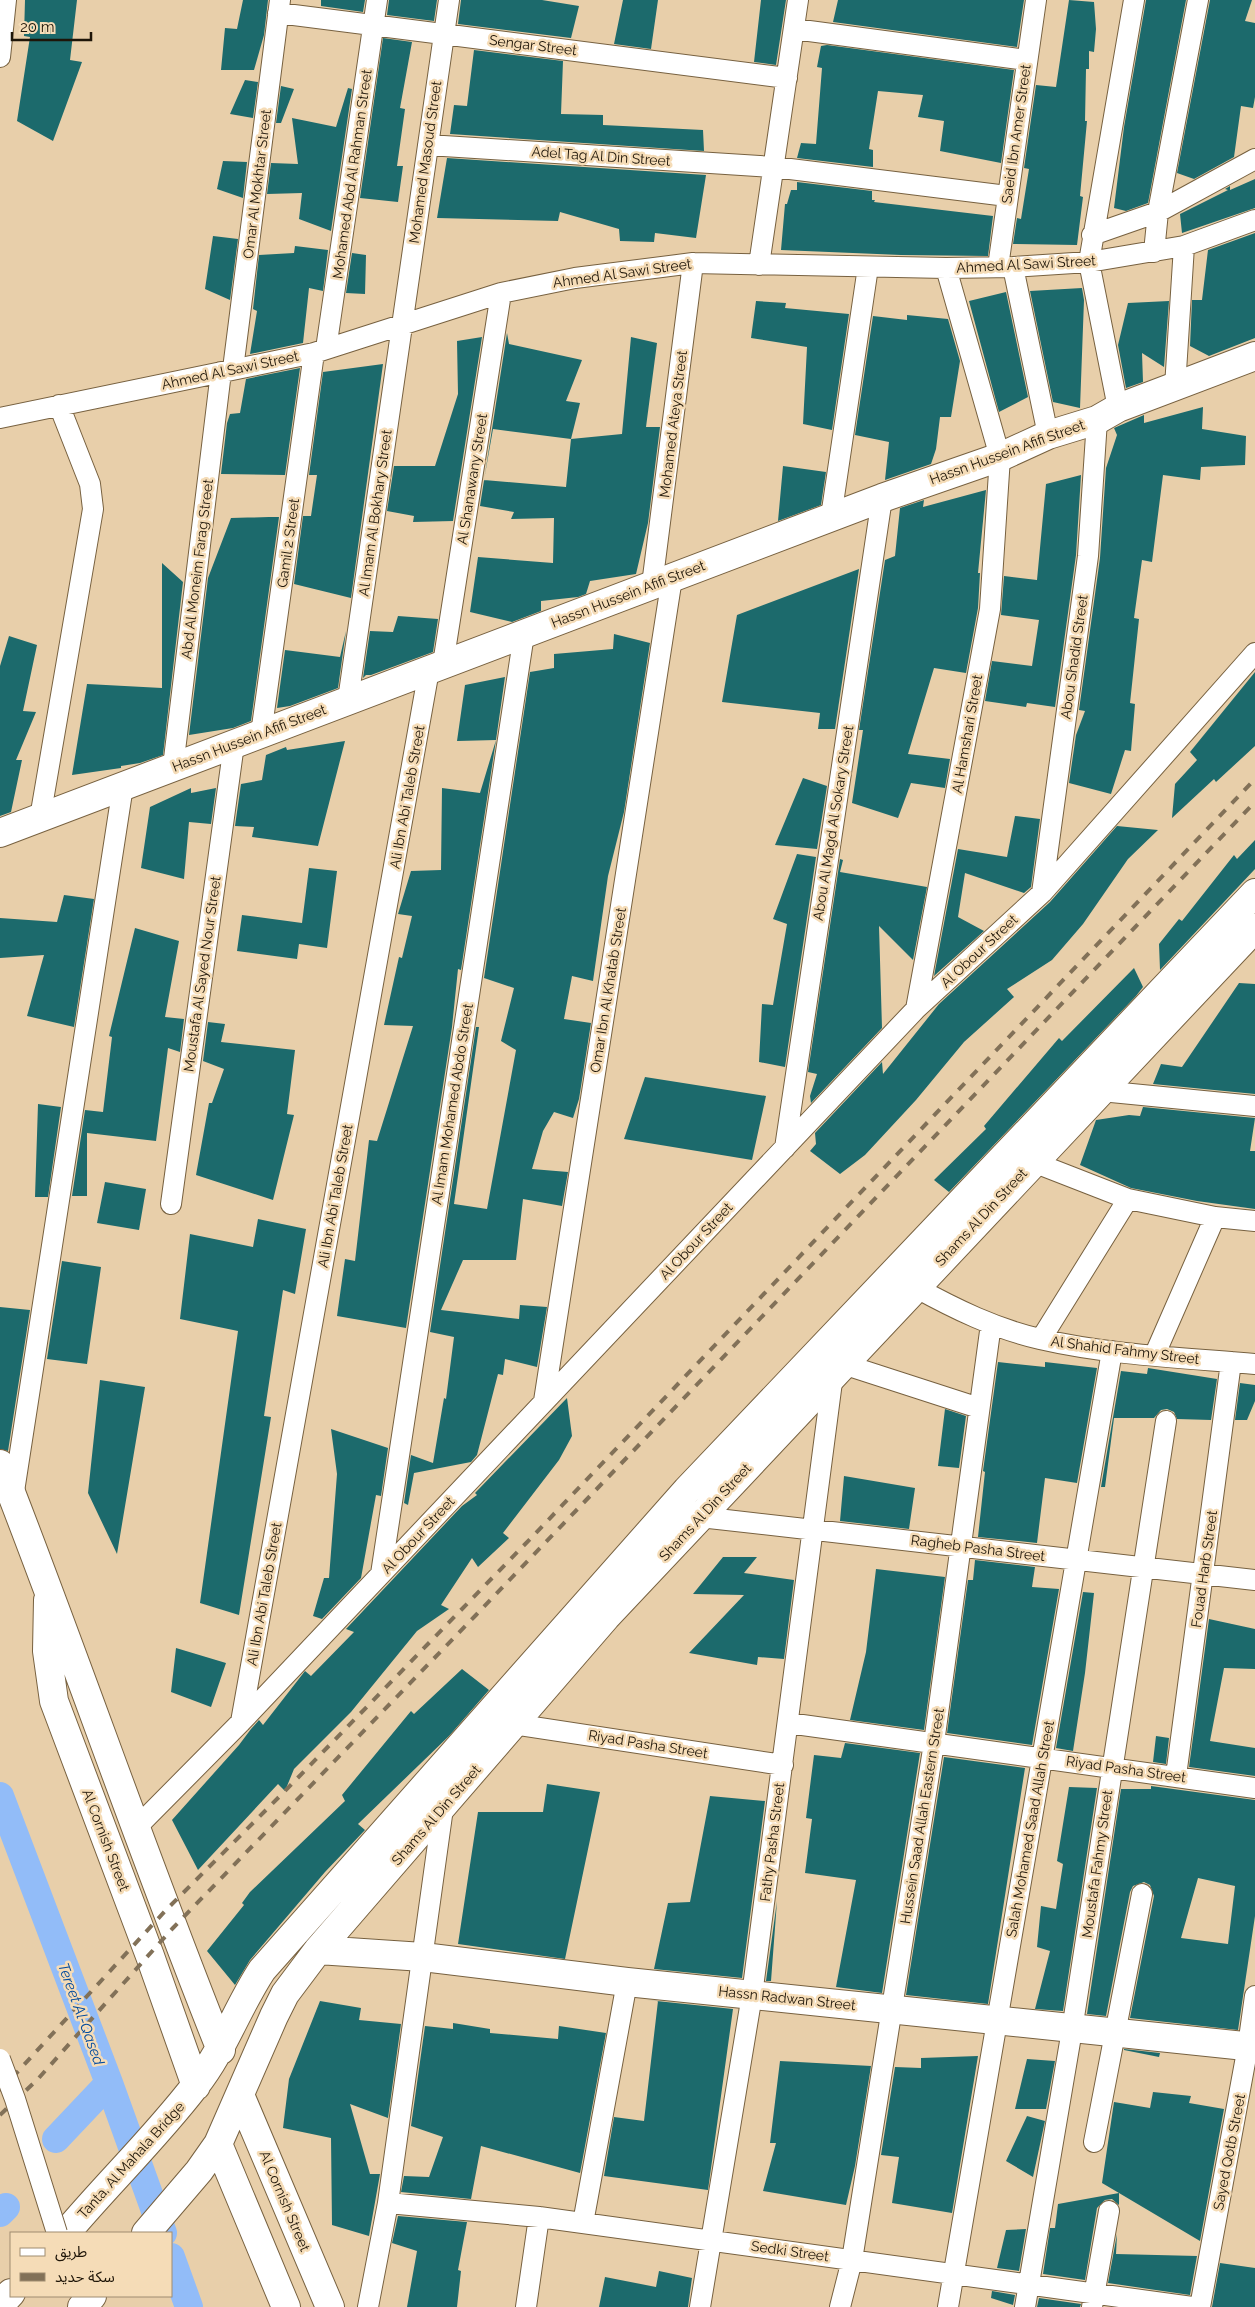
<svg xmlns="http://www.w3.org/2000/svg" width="1255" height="2307" font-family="Raleway,'Noto Sans Arabic',sans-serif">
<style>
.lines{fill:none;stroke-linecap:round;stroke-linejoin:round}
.canal{stroke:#92bcf8;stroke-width:28}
.building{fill:#1c6a6c;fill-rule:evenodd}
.street-casing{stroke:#776140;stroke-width:22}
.secondary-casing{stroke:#776140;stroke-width:30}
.highway-casing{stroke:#776140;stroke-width:30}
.street{stroke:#fff;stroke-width:20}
.secondary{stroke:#fff;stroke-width:28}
.highway{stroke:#fff;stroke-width:28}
.rail{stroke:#827158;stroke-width:4;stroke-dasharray:9 9;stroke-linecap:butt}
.street-bridge-casing{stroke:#776140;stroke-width:22;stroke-linecap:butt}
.street-bridge{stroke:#fff;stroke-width:20}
.labels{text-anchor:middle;stroke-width:5;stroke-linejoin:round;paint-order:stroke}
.street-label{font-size:14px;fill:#1e1508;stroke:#f5dcb7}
.water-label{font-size:15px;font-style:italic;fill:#014a9e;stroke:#f5dcb7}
</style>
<rect width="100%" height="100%" fill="#e8cfaa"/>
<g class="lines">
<path class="canal" d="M0 1796 109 2083 163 2233
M56 2139 109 2083
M0 2213 6 2207
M171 2257 189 2307"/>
</g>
<path class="building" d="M25 0H77L70 60 82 62 53 141 17 121 30 37 24 36Z
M243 0H268L264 35 254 70H221L225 28 237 29Z
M321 0H365L363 12 321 6Z
M389 0H437L434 21 387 15Z
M461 0H542L579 6 571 38 458 24Z
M623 0H658L651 49 614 44Z
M761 0H786L776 65 754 62Z
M838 0H1024L1017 47 833 22Z
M1069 0 1094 2 1096 29 1094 52 1089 51V69H1086L1085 121H1087L1080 196 1083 197 1077 245 1013 244 1017 218 1021 219 1029 169 1024 168 1036 85 1056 87Z
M1146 0H1186L1148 203 1126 211 1114 208 1124 127Z
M1210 0H1252L1245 21 1255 23V97L1253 108 1241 106 1234 157 1194 179 1177 173Z
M383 38 412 42 400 108 405 109 397 166H403L398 202 360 198Z
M827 45 1014 70 1001 163 940 151 944 121 918 117 923 95 878 91 869 149 873 150V167L797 158 801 143 816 144 822 68 817 67 821 46Z
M474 50 563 61 561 114 603 115V125L703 130 704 151 450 134 454 105 467 106Z
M245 80 258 82 253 118 230 114Z
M281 86 294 89 281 123H276Z
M348 88 352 89 331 231 299 219 302 193 267 194 271 163 298 164 292 118 336 127Z
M447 158 706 175 696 238 655 233 654 242 620 241 619 229 560 212 558 221 437 218Z
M223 161 247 162 243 198 217 189Z
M1255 179V208L1182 233 1180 214 1228 190 1225 189 1230 186V190Z
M797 182 872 191V200H875L874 202 993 216 988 256 901 255 781 250 785 204H787L791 190H797Z
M1255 233V338L1209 356 1190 346 1192 300H1202L1208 250Z
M213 236 238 239 230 300 205 289Z
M295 246 328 250 323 291 309 288 303 343 250 354 257 311 253 309 259 255 294 253Z
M352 253 366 255 365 294 346 293Z
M1082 288 1084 300 1080 408 1053 402 1030 291Z
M1006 292 1028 397 999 412 969 301Z
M756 301 786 303 785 308 849 314 832 430 803 424 807 347 751 338Z
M1169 301 1164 367 1142 353 1143 382 1126 388 1118 345 1128 303Z
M907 315 948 319 960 361 951 417H940L936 449 931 464 885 480 889 442 855 435 873 316 907 320Z
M507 333 509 344 582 360 566 401 580 403 571 439 622 434 631 337 657 343 646 427H660L648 523 636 574 590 581 586 594 578 597 541 601V611L512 622 470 612 478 557 553 563 554 518 511 519 514 512 480 506ZM493 429 571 439 566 487 484 480Z
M482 337 453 521 413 522 414 516 387 511 394 466H435L458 394 457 341Z
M383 364 351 598 294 584 303 516H311L317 475H309L323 372Z
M300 368 285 475 221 474 227 423 230 414 240 413 246 379Z
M1203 407 1202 429 1246 436 1245 465 1201 467 1200 480 1163 475 1152 562 1142 560 1134 618 1139 619 1130 703 1135 704 1131 751 1125 750 1111 794 1069 783 1076 735 1085 711 1079 710 1100 558 1106 468 1117 435 1114 428 1144 415V423Z
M783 466 826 472 821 505 778 521Z
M1081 475 1076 555 1055 707 1027 703 1026 707 985 701 992 661 1032 666 1039 620 1001 615 1004 576 1037 580 1046 484Z
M986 490 978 573H980L978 608 966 673 934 668 908 754 950 759 945 788 911 783 898 818 852 803 863 730H859L885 560 895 556 900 508 924 500 923 507Z
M269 517H279L251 721 233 728 189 735 208 578 231 518Z
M162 563 183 582 163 755 140 763 121 766V768L72 775 87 684 162 688Z
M859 569 835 729H818L820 713 722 702 737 615Z
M398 616 438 619 433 652 371 675H366L363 678 370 631 393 632Z
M346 631 338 688 290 706 277 708 285 650 340 657Z
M614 634 650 643 624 812 608 876 593 981 572 976 564 1019 591 1023 579 1099 573 1118 554 1112 543 1131 532 1169 568 1172 562 1206 523 1199 516 1260H463L441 1310 519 1319 520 1305 547 1307 537 1367 505 1359 503 1375 498 1374 477 1455 471 1462 414 1473 408 1505 404 1503 411 1455 433 1463 444 1398 446 1399 454 1337 430 1332 476 1027H479L454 1204 487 1209 516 1050 501 1041 514 988 484 978 530 672 554 668V654L613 649Z
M9 636 37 645 23 711 36 712 16 760H22L11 812 0 816V666Z
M1255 672V746L1216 782 1214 779 1172 818 1175 784 1197 760 1190 752Z
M505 677 496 740 457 741 465 685Z
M496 740 461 970 458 969 452 1027 406 1328 337 1316 345 1259 355 1261 369 1140 377 1141 413 1026 384 1025 399 957 402 958 412 916 398 914 411 871 441 870 442 788 480 793Z
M345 741 318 846 252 837 254 827 235 826 241 784 262 780 266 755 286 747 287 750Z
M803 778 827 786 817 849 775 845Z
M191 788V793L216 788 211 824 189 822 184 879 141 868 150 807Z
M1015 816 1040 819 1031 887 1024 893 965 873 958 917 984 931 934 976 958 849 1007 857Z
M1117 826 1158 830 1128 859 1083 924 1052 960 1007 989 1014 997 964 1042 916 1100 865 1155 840 1174 810 1151 816 1144 815 1133 882 1062 883 1074 939 1004 1050 902Z
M1255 840V869L1160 970 1159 944 1179 919 1182 921 1234 855 1237 859Z
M797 854 816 857 785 1067 759 1062 762 1004 773 1005 787 924 773 919Z
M840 859 843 860 840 872 927 887 913 960 879 926 882 1028 811 1103 810 1096 817 1074 808 1072Z
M309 868 337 871 327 948 299 944 297 959 237 951 242 915 302 923Z
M64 895 94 899 74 1027 27 1016 44 955 0 958V918L57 922Z
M135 928 179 941 165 1017 184 1019 180 1052 168 1048 156 1141 87 1133V1196H72L85 1110 103 1112 112 1037 109 1036Z
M1134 968 1143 987 1136 996 949 1192 934 1180 986 1129 984 1126 1059 1038 1062 1041Z
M1239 983 1255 984V1094L1153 1084 1161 1064 1182 1067Z
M208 1022 225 1024 221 1042 295 1050 287 1114 294 1115 273 1200 196 1175 209 1103H212L224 1069 203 1061Z
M645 1077 766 1096 752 1160 624 1139Z
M38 1104 61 1107 48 1197H35Z
M1143 1107 1255 1118 1250 1151H1255V1209L1197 1201 1131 1188 1080 1165 1096 1120 1129 1115 1140 1116Z
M105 1182 146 1189 139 1230 97 1223Z
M258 1219 306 1229 295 1294 283 1290 264 1416 271 1417 239 1615 200 1603 238 1331 180 1319 190 1234 253 1247Z
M62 1261 101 1267 87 1364 47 1359Z
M0 1307 30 1310 8 1451 0 1449Z
M998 1362 1045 1367V1362L1097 1368 1077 1483 1045 1478 1037 1543 978 1537 985 1472 983 1471Z
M1148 1368 1217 1379 1211 1420 1177 1419 1174 1412 1167 1409 1161 1410 1154 1418H1114L1105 1487H1101L1121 1371 1147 1374Z
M100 1380 145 1387 117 1554 88 1493Z
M1240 1383 1255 1385V1401L1247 1420H1235Z
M567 1398 572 1436 559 1460 503 1533 509 1538 478 1567 472 1558 441 1605 449 1609 417 1631 351 1712 294 1769 285 1791 278 1784 198 1870 172 1820 239 1745 251 1729 259 1720 263 1725 305 1671 311 1676 354 1632 346 1629 462 1506 477 1495 475 1493Z
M945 1409 966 1416 959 1468 938 1466Z
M331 1429 388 1448 381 1496 376 1495 361 1578 322 1619 313 1616 324 1578H329L337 1474Z
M844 1476 915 1488 909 1529 840 1521Z
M723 1557H757L744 1573 794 1580 784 1659 758 1657 757 1665 689 1653 744 1595 693 1594Z
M975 1560 1035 1567 1032 1587 1059 1589 1032 1745 947 1733 968 1580H973Z
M876 1569 945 1577 924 1730 850 1720 866 1652Z
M1083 1592 1094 1593 1085 1673 1073 1751 1056 1748Z
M1209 1619 1255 1629V1669L1224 1668 1210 1741 1255 1748V1776L1189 1767Z
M176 1648 226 1663 211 1707 171 1692Z
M462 1669 489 1690 449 1736 358 1824 365 1830 325 1872 250 1960 235 1985 207 1951 244 1905 242 1903 250 1892 345 1801 342 1795 411 1711 414 1714Z
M1156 1736 1169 1738 1166 1764 1153 1762Z
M845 1743 920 1753 882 1993 836 1987 856 1880 805 1873 812 1819 806 1818 814 1755 841 1758Z
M944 1757 1025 1768 988 2004 906 1995Z
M547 1784 600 1792 565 1959 458 1944 478 1812H543Z
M1151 1786 1255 1800V1916L1238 2030 1130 2018 1154 1896 1150 1885 1144 1882 1133 1886 1130 1892 1106 2016 1087 2014 1121 1789H1151ZM1198 1878 1235 1886 1228 1944 1181 1938Z
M1069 1787 1097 1788 1063 2011 1035 2009 1050 1951 1037 1947 1041 1906 1056 1909 1063 1864 1057 1861Z
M710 1796 765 1801 742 1978 654 1969 668 1903 690 1902Z
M777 1901 771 1981H766Z
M647 2000 733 2009 708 2190 604 2176 614 2117 644 2121 658 2001Z
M320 2001 361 2008 359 2020 401 2024 388 2118 350 2104 370 2174H380L369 2236 332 2225 331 2138 283 2128 289 2079Z
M453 2023 490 2029V2033L558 2039 559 2026 606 2033 580 2173 481 2146 471 2199 401 2192 404 2176 429 2177 443 2137 411 2126 425 2026 453 2029Z
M1124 2049 1160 2053 1159 2057 1124 2050Z
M978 2056 952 2213 892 2203 899 2157 881 2155 895 2067 921 2068V2058Z
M1027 2059 1055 2061 1046 2109H1015Z
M780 2061 871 2066 855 2166 846 2205 763 2191 776 2143H770Z
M1153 2092 1191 2096 1189 2103 1224 2109 1200 2241 1119 2193V2205L1112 2199 1105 2200 1097 2208 1085 2280 1043 2274 1050 2228H1055L1058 2204 1119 2193 1102 2183 1114 2102 1150 2108Z
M1027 2116 1045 2121 1033 2177 1006 2161Z
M398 2216 467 2222 458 2270 461 2271 457 2307H407L417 2251 392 2243Z
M1026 2229 1019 2271 997 2268 1006 2230Z
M1117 2234 1116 2254 1197 2256 1190 2295 1108 2283Z
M1220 2263 1255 2268V2307H1212Z
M659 2271 692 2278 688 2307H599L605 2277 656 2287Z
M992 2291 1015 2295 1013 2305 991 2298Z
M1039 2298 1081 2304 1080 2307H1037Z"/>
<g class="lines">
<g class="street-casing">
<path id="street" d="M278 13 787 78
M794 29 1027 60
M0 57 6 0
M428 145 774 167 1007 196
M1092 235 1158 212 1255 159
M1154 252 1158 212 1198 0
M759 265 798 0
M998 267 1036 0
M1013 267 1048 435
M326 349 377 0
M233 369 280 0
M1175 387 1184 246
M1118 408 1089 262 1134 0
M0 418 314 353 501 293 575 278 693 263 946 268 1013 267 1089 262 1184 246 1255 220
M831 517 868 267
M652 585 693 263
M443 664 501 293
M348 700 449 0
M261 734 314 353
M173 767 221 372
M40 818 93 509 90 484 59 405
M1042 893 1088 556 1097 420
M916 1009 990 609 1000 457 946 268
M1101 1091 1255 1106
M785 1148 882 498
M1033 1162 1128 1199 1215 1217 1255 1221
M171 1204 234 744
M915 1287C955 1309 996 1329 1040 1339 1109 1355 1185 1358 1255 1364
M1041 1339 1128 1199
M1155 1354 1215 1217
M843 1364 979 1408
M544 1401 672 578
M13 1498 123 786
M700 1517 1255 1580
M381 1574 524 634
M241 1722 429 670
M788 1723 1255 1788
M513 1724 783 1765
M1176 1776 1231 1362
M136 1828 241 1722 916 1009 1042 893 1255 653
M1094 2142 1142 1894
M388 2203 539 2217 1192 2307
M583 2223 627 1982
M368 2307 388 2203 443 1808
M526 2307 539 2217
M700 2307 752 1995 833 1374
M840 2307 852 2260 934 1743 991 1324
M948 2307 1112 1351
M1025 2307 1072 2030 1166 1421
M1092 2307 1109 2211
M1200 2307 1248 2046 1255 1996"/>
</g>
<g class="secondary-casing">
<path id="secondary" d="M0 833 882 498 1000 457 1048 435 1097 420 1118 408 1255 356
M0 1464C76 1658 143 1856 221 2050
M48 1600 47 1651 54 1701 150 1956 196 2086
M318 1950 423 1957 627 1982 1255 2047
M240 2095 330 2307
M218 2144 286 2307
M66 2233C108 2183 155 2138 195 2086 223 2051 237 2008 262 1970L687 1490 1255 893
M146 2233 199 2171 218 2144 274 2016 285 1994 318 1950 606 1617 1255 928
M82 2307 92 2296"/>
</g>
<g class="highway-casing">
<path id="highway" d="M0 2305 11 2293"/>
</g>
<use href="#street" class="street"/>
<use href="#secondary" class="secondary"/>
<use href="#highway" class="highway"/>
<path class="rail" d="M0 2091 166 1910 285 1791 532 1537 1255 779
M0 2115 37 2080 172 1929 476 1615 1255 802"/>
<g class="street-bridge-casing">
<path id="street-bridge" d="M0 2059 15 2099 57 2233"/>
</g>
<use href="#street-bridge" class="street-bridge"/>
</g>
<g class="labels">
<g class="street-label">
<text transform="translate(533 45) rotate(7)" y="5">Sengar Street</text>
<text transform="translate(1016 134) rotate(-82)" y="5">Saeid Ibn Amer Street</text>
<text transform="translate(601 156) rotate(4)" y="5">Adel Tag Al Din Street</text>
<text transform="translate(425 162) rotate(-82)" y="5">Mohamed Masoud Street</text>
<text transform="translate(352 174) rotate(-82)" y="5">Mohamed Abd Al Rahman Street</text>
<text transform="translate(257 184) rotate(-83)" y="5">Omar Al Mokhtar Street</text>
<text transform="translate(1026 264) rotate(-3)" y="5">Ahmed Al Sawi Street</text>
<text transform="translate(622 273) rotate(-8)" y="5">Ahmed Al Sawi Street</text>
<text transform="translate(230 370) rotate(-12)" y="5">Ahmed Al Sawi Street</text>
<text transform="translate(673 424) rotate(-83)" y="5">Mohamed Ateya Street</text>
<text transform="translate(1007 452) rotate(-20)" y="5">Hassn Hussein Afifi Street</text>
<text transform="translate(472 479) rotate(-81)" y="5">Al Shanawany Street</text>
<text transform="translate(375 513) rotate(-82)" y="5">Al Imam Al Bokhary Street</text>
<text transform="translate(288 543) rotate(-82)" y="5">Gamil 2 Street</text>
<text transform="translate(197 569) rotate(-83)" y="5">Abd Al Moneim Farag Street</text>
<text transform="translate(628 594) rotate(-21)" y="5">Hassn Hussein Afifi Street</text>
<text transform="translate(1074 657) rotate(-82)" y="5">Abou Shadid Street</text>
<text transform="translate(967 734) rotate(-80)" y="5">Al Hamshari Street</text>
<text transform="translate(249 738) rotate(-21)" y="5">Hassn Hussein Afifi Street</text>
<text transform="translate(407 797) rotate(-80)" y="5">Ali Ibn Abi Taleb Street</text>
<text transform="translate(833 823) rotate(-81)" y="5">Abou Al Magd Al Sokary Street</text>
<text transform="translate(979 951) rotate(-43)" y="5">Al Obour Street</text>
<text transform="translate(202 974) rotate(-82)" y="5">Moustafa Al Sayed Nour Street</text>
<text transform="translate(608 990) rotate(-81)" y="5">Omar Ibn Al Khatab Street</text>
<text transform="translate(452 1104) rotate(-81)" y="5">Al Imam Mohamed Abdo Street</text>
<text transform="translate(335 1196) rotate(-80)" y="5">Ali Ibn Abi Taleb Street</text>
<text transform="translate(981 1217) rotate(-47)" y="5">Shams Al Din Street</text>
<text transform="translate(696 1241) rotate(-47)" y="5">Al Obour Street</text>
<text transform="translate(1125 1350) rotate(7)" y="5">Al Shahid Fahmy Street</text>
<text transform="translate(705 1512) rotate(-47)" y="5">Shams Al Din Street</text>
<text transform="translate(418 1535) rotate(-47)" y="5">Al Obour Street</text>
<text transform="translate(978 1548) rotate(7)" y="5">Ragheb Pasha Street</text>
<text transform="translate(1204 1569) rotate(-82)" y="5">Fouad Harb Street</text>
<text transform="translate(264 1594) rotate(-80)" y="5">Ali Ibn Abi Taleb Street</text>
<text transform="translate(648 1744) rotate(9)" y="5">Riyad Pasha Street</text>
<text transform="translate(1126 1769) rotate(8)" y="5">Riyad Pasha Street</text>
<text transform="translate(436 1815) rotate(-49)" y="5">Shams Al Din Street</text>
<text transform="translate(922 1816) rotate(-81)" y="5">Hussein Saad Allah Eastern Street</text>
<text transform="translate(1030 1829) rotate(-80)" y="5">Salah Mohamed Saad Allah Street</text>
<text transform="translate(106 1840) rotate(69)" y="5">Al Cornish Street</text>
<text transform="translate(772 1842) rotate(-83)" y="5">Fathy Pasha Street</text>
<text transform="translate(1097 1864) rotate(-82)" y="5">Moustafa Fahmy Street</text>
<text transform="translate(787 1998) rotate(6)" y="5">Hassn Radwan Street</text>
<text transform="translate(1229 2152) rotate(-79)" y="5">Sayed Qotb Street</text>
<text transform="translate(131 2160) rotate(-48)" y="5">Tanta, Al Mahala Bridge</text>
<text transform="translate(285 2201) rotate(67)" y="5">Al Cornish Street</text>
<text transform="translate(790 2251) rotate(8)" y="5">Sedki Street</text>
</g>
<g class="water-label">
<text transform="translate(81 2014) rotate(70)" y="5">Tereet Al-Qased</text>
</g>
</g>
<rect x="10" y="2232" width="162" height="65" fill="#f5dcb7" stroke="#9f8c71"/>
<rect x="20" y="2248" width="25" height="8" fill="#ffffff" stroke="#9f8c71"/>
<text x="55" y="2257" font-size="15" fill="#1e1508">طريق</text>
<rect x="20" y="2273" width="25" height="8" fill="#827158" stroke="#9f8c71"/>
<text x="55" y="2282" font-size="15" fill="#1e1508">سكة حديد</text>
<path d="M12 32v8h79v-8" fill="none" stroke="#1e1508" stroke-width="2.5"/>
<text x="20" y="32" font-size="15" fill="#1e1508" stroke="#f5dcb7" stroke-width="4" paint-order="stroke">20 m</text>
</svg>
